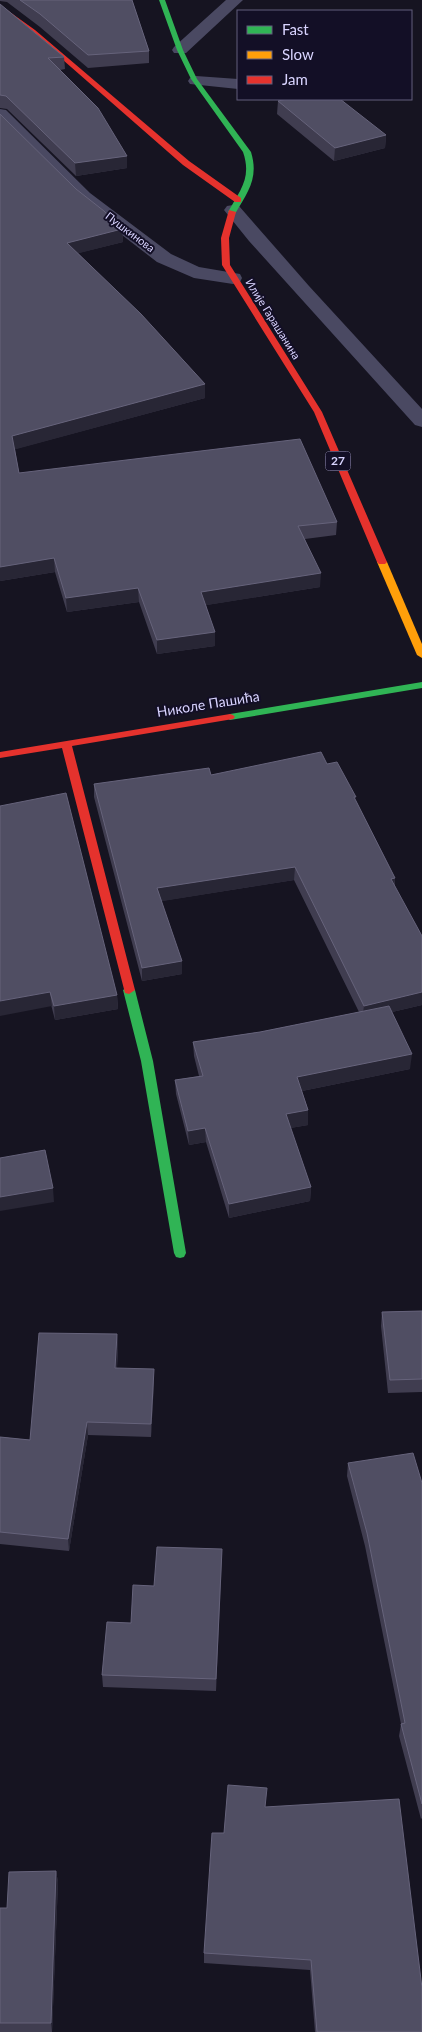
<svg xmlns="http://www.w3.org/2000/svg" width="422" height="2032" font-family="Lato,sans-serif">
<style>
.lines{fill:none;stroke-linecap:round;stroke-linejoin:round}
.lane{fill:#4a4962;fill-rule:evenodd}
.street{fill:#4a4962;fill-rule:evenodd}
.fast{fill:#30b455;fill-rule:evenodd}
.slow{fill:#ff9f0a;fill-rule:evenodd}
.jam{fill:#e5322d;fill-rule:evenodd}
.wall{fill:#403d50}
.shaded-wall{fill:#282635}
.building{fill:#504e63;stroke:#66637b}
.labels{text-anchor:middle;stroke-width:4;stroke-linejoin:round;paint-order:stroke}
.far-street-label{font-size:11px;fill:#d9d4ff;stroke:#130f26}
.shield{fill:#130f26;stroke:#9e99be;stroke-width:1}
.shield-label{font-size:12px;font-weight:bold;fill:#d9d4ff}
.street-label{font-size:14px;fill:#d9d4ff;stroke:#130f26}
</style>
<rect width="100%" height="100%" fill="#161421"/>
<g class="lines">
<path class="lane" d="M226 0H243L186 53H174L172 50 174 47Z
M196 76 238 79V89L190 84 188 81 190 78Z
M233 205 239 206 309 286 422 409V427L415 425 249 241 224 210 227 206Z"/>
<path class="street" d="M0 109 6 110 90 193 171 254 199 267 240 274 242 278 240 282 233 284 194 278 157 262 78 201 0 124Z"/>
<path class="fast" d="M159 0H165L183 50 197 79 251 152C259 178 248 192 235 214L228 212C240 190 252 178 243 152L191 79 177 50Z
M422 682V688L230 720 225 717 230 714Z
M129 986 135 990 153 1061 186 1253 184 1257 180 1258 176 1257 174 1253 141 1061 123 990Z"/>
<path class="slow" d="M382 559 387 562 422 644V658L417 655 377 562Z"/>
<path class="jam" d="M0 5 35 30 189 161 241 198V202H235L183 165 31 32 0 10Z
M229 210 236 212 229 238 230 265 322 412 387 562 385 564H379L377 562 314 412 222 265 221 238Z
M230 714 233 715 235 717 233 719 72 746 135 990 129 994 125 993 62 748 0 758V752Z"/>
</g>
<path class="wall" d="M0 0H132L149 51V63L88 68 40 27 7 2 0 1Z
M0 4 64 57 65 69 60 70 127 156V168L76 176 7 109 0 108Z
M278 101 386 135 385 148 334 161 277 114Z
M0 114 76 189 122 229 123 242 78 253 205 398 15 449 19 473 337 522 336 535 305 539 320 587 206 605 215 646 157 654 139 602 67 612 55 572 0 581Z
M327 764 356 801 395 878V886L422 1005 392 1012 410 1069 302 1091 308 1110V1125L290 1128 311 1187 310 1201 229 1218 206 1142 189 1145 176 1094 175 1080 199 1076 194 1056 193 1042 260 1032 359 1012 294 880 161 901 182 974 142 981 94 797V784L211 775Z
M0 806 117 995 118 1009 55 1020Z
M422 1311V1392L388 1393 381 1326 382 1312Z
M117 1334 118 1348 117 1368 154 1382 151 1437 88 1435 69 1551 0 1544V1437L30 1440Z
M348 1463 422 1483V1818L421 1819 399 1736 401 1724 365 1546 347 1476Z
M222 1549 216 1691 103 1687 102 1675 131 1623 154 1586Z
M265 1807 422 2032H315L310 1970 204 1963V1953L224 1833Z
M56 1871 58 1882 52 2032H0V1908H7Z"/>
<path class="shaded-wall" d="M386 135 385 148 334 161 335 148Z
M127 156V168L76 176 75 163Z
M122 229 123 242 68 256 67 243Z
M205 384V398L13 450 12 436Z
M54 558 55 572 0 581V567Z
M321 573 320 587 201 606V592Z
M138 588 139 602 67 612 66 598Z
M215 632V646L157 654V640Z
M295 867 294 880 157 902V888Z
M395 878 394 891 391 879Z
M182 961V974L142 981V968Z
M50 992 52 1006 0 1016V1001Z
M422 992V1005L362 1019 364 1006Z
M117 995 118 1009 55 1020 54 1006Z
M412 1054 410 1069 297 1092V1077Z
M308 1110V1125L285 1129 286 1114Z
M205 1128 206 1142 189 1145 188 1131Z
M311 1187 310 1201 229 1218V1204Z
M53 1188 54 1202 0 1211V1197Z
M117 1334 118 1348 116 1382 115 1368Z
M154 1369V1382L151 1437V1424Z
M87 1422 88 1435 69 1551 68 1539Z
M222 1549V1562L216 1691V1679Z
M56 1871 58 1882 52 2032 51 2023Z"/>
<path class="building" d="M20 0H132L149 51 88 55 40 14Z
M0 4 64 57 48 58 98 108 127 156 75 163 6 96 0 95Z
M287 99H340L386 135 335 148 278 101Z
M0 114 76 189 104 211 122 229 67 243 141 314 205 384 12 436 19 473 300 439 337 522 298 526 321 573 201 592 215 632 157 640 138 588 66 598 54 558 0 567Z
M321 752 327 764 337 762 356 797H354L395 878 391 879 422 936V992L364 1006 295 867 157 888 182 961 142 968 94 784 209 768 211 775Z
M66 793 117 995 54 1006 50 992 0 1001V806Z
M389 1006 412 1054 297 1077 308 1110 286 1114 311 1187 229 1204 205 1128 188 1131 175 1080 203 1076 193 1042 260 1032Z
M45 1150 53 1188 0 1197V1158Z
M422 1311V1379L390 1380 382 1312Z
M39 1333 117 1334 115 1368 154 1369 151 1424 87 1422 68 1539 0 1532V1437L30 1440Z
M413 1453 422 1483V1804L401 1724 405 1723 367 1533 348 1463Z
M157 1547 222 1549 216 1679 102 1675 107 1622 131 1623 133 1585 154 1586Z
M228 1785 267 1788 265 1807 399 1799 422 1988V2032H317L311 1960 204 1953 212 1833H224Z
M56 1871 51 2023H0V1908H7L9 1872Z"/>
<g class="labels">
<g class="far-street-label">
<text transform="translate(130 232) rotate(37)" y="4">Пушкинова</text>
<text transform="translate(273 319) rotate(58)" y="4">Илије Гарашанина</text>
</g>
<rect class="shield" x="325.5" y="451.5" width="25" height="19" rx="4"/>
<g class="shield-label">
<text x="338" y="465">27</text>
</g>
<g class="street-label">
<text transform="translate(208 704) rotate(-9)" y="5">Николе Пашића</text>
</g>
</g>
<rect x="237" y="10" width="175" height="90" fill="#130f26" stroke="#625e7d"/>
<rect x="247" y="26" width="25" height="8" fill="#30b455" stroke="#625e7d"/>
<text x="282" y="35" font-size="15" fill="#d9d4ff">Fast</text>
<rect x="247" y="51" width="25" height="8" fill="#ff9f0a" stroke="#625e7d"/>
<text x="282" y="60" font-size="15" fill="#d9d4ff">Slow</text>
<rect x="247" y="76" width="25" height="8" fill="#e5322d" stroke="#625e7d"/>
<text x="282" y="85" font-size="15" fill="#d9d4ff">Jam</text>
</svg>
